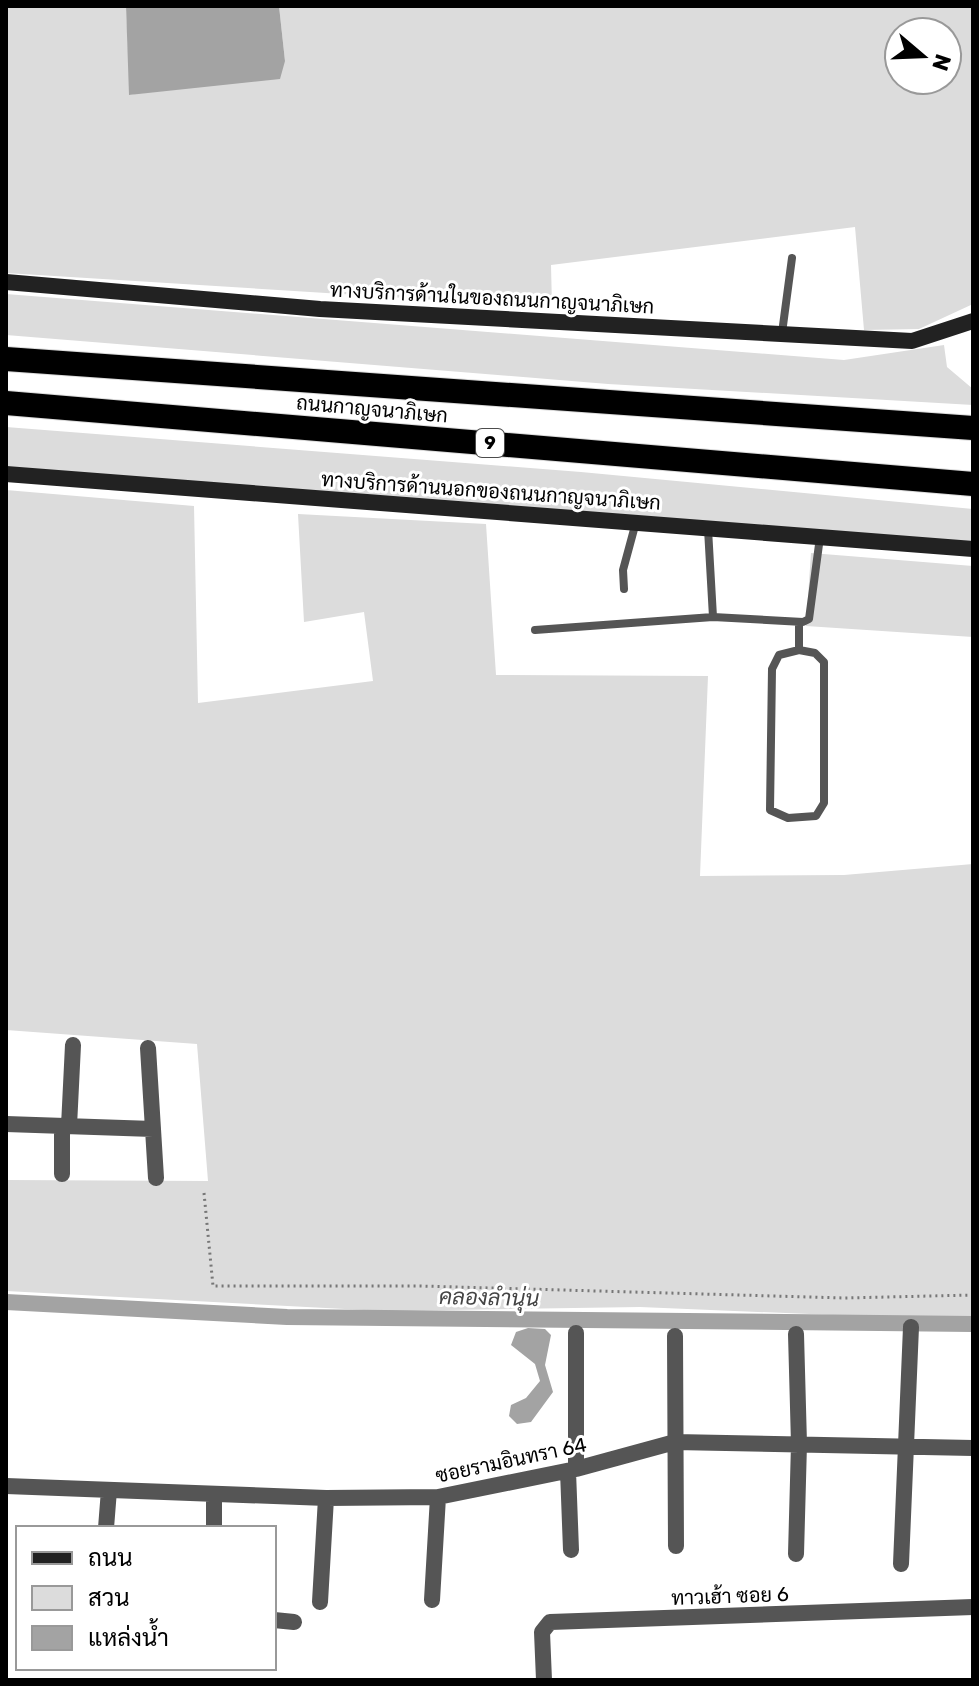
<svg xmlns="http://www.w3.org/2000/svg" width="979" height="1686" font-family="Rubik,Sarabun,sans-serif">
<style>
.green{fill:#dcdcdc;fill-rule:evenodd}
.water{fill:#a3a3a3}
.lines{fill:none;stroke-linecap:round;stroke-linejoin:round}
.canal{stroke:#a3a3a3;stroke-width:16}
.motorway-casing{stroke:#dbdbdb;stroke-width:26}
.path{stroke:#777;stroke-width:3;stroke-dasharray:2 4;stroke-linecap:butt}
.service{stroke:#555;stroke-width:8}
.minor{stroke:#555;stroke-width:16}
.secondary{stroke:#222;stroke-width:16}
.motorway{stroke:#000;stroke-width:24}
.labels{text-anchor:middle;stroke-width:6;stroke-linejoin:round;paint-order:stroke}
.shield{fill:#fff;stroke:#4c4c4c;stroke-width:2}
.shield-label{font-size:18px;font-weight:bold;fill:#000}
.street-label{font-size:20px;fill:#000;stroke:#fff}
.water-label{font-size:22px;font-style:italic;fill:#444;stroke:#fff}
</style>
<rect width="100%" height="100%" fill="#fff"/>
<path class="green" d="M6 6H126L130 95 285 61 279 6H973V304L919 329 864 330 855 227 551 265 552 307 6 273ZM899 32H947V80H899Z
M6 294 844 360 944 345 947 367 973 389V405L608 384 6 335Z
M6 427 581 472 973 509V544L6 467Z
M6 490 194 506 198 703 373 681 364 612 304 622 298 514 486 524 496 675 708 676 700 876 844 875 973 864V1316L905 1318 640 1307 383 1311 6 1291V1180L208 1181 197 1044 6 1030Z
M811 553 973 566V637L806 626Z"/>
<path class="water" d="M126 6H279L285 61 280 79 129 95Z
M528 1328 545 1329 551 1335 545 1365 553 1392 531 1422 517 1424 509 1416 511 1405 526 1398 540 1381 535 1364 511 1345 516 1332Z"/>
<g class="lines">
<path class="canal" d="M6 1302 287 1317 973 1324"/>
<g class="motorway-casing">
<path id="motorway" d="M6 359 973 428
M6 403 973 484"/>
</g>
<path class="path" d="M204 1193 213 1286H421L844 1298 973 1295"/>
<path class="service" d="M782 333 792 258
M708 529 713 617 803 622 809 619 820 537
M624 589 623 570 636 522
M535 630 713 617
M799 650 815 653 824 662V803L816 816 788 818 770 810 772 669 779 655Z
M799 650V622"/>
<path class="minor" d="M148 1048 156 1178
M6 1124 153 1129
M62 1126V1174
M69 1126 73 1045
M576 1333V1469
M675 1336 676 1546
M568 1471 571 1550
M6 1486 326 1498 438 1497 576 1469 675 1442 973 1448
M106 1528 109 1490
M214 1528V1494
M796 1554 799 1444 796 1334
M901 1564 911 1327
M432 1600 438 1497
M320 1602 326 1498
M274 1620 294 1622
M544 1680 542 1632 550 1622 973 1607"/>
<path class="secondary" d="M6 282 320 309 912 341 973 321
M6 474 973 549"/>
<use href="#motorway" class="motorway"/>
</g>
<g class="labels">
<rect class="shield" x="476" y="429" width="28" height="28" rx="6"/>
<g class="shield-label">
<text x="490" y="449">9</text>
</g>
<g class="street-label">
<text transform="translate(492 298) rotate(3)" y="7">ทางบริการด้านในของถนนกาญจนาภิเษก</text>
<text transform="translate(372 409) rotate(5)" y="7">ถนนกาญจนาภิเษก</text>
<text transform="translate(491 491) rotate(4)" y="7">ทางบริการด้านนอกของถนนกาญจนาภิเษก</text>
<text transform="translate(511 1460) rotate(-12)" y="7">ซอยรามอินทรา 64</text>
<text transform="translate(730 1596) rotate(-2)" y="7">ทาวเฮ้า ซอย 6</text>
</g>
<g class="water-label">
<text transform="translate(489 1297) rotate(1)" y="8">คลองลำนุ่น</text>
</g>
</g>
<rect width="979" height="1686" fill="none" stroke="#000000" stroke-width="16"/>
<rect x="16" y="1526" width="260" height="144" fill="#ffffff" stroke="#999999" stroke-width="2"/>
<rect x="32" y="1552" width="40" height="12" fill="#222222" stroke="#999999" stroke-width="2"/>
<text x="88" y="1566" font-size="24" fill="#000000">ถนน</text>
<rect x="32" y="1586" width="40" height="24" fill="#dcdcdc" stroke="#999999" stroke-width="2"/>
<text x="88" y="1606" font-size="24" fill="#000000">สวน</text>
<rect x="32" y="1626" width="40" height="24" fill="#a3a3a3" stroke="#999999" stroke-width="2"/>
<text x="88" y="1646" font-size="24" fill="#000000">แหล่งน้ำ</text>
<g transform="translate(923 56) rotate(109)"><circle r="38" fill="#ffffff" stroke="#999999" stroke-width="2"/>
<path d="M0-6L14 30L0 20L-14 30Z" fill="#000000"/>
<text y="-12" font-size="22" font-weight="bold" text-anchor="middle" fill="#000000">N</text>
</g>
</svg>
